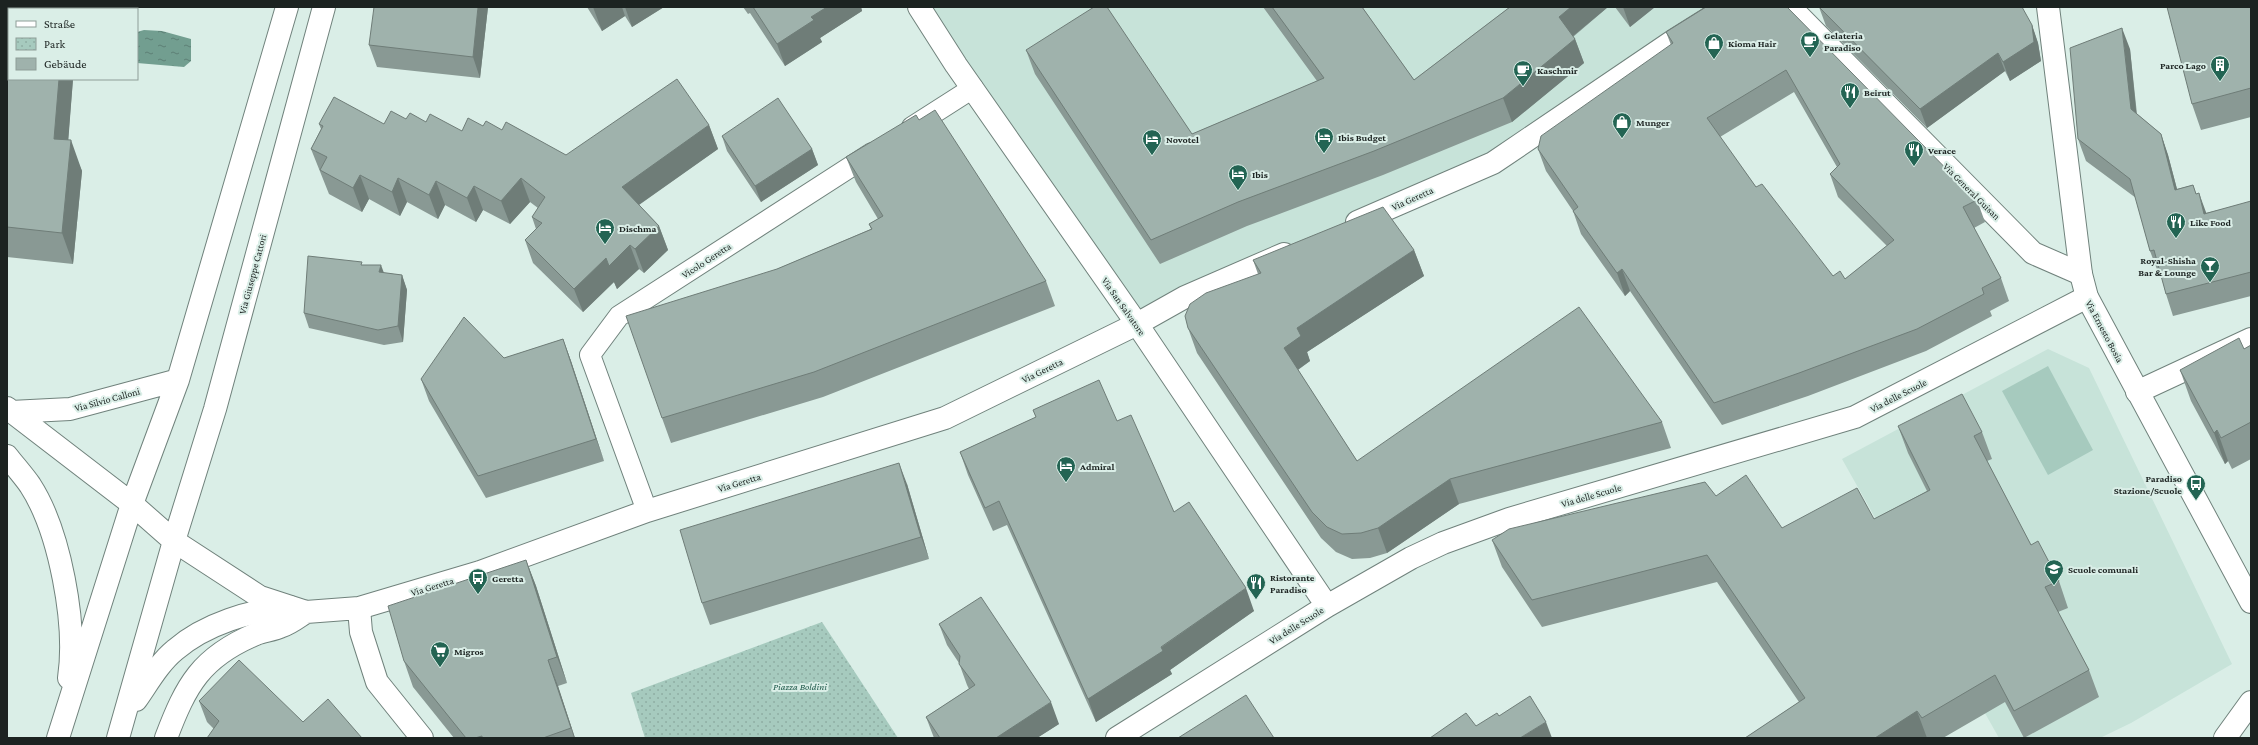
<svg xmlns="http://www.w3.org/2000/svg" width="2258" height="745" font-family="'Crimson Pro',serif">
<style>
.built{fill:#c7e3d9}
.green{fill:#a6cabe}
.park{fill:url(#park-dots)}
.water{fill:url(#water-ripples)}
.lines{fill:none;stroke-linecap:round;stroke-linejoin:round}
.service-casing{stroke:#70827c;stroke-width:22}
.pedestrian-casing{stroke:#70827c;stroke-width:24}
.minor-casing{stroke:#70827c;stroke-width:24}
.tertiary-casing{stroke:#70827c;stroke-width:24}
.primary-casing{stroke:#70827c;stroke-width:24}
.service{stroke:#fff;stroke-width:20}
.pedestrian{stroke:#fff;stroke-width:22}
.minor{stroke:#fff;stroke-width:22}
.tertiary{stroke:#fff;stroke-width:22}
.primary{stroke:#fff;stroke-width:22}
.wall{fill:#899994;fill-rule:evenodd}
.shaded-wall{fill:#6f7d78}
.building{fill:#9fb2ac;stroke:#6f7d78;fill-rule:evenodd}
.labels{text-anchor:middle;stroke-width:4;stroke-linejoin:round;paint-order:stroke}
.poi-label{font-size:10px;font-weight:bold;fill:#1c2321;stroke:#daeee7;text-anchor:start}
.street-label{font-size:10px;fill:#1c2321;stroke:#daeee7}
.park-label{font-size:10px;font-style:italic;fill:#1c5748;stroke:#daeee7}
</style>
<defs>
<pattern id="park-dots" width="8" height="8" patternUnits="userSpaceOnUse"><rect width="8" height="8" fill="#a6cabe"/><path d="M2 2h.1M6 6h.1" fill="none" stroke="#8eada3" stroke-width="1.8" stroke-linecap="round"/></pattern>
<pattern id="water-ripples" width="26" height="14" patternUnits="userSpaceOnUse"><rect width="26" height="14" fill="#729e90"/><path d="M2 4q2-2 4 0t4 0M15 11q2-2 4 0t4 0" fill="none" stroke="#5d8075"/></pattern>
</defs>
<rect width="100%" height="100%" fill="#daeee7"/>
<path class="built" d="M919 7H1727L1493 163 1137 324Z
M2048 349 2089 368 2232 664 2131 723 2100 738H1999L1842 459Z"/>
<path class="green" d="M2048 366 2093 450 2048 475 2002 391Z"/>
<path class="park" d="M822 622 898 738H645L631 693Z"/>
<path class="water" d="M144 30 162 31 191 39V61L184 67 137 63V32Z"/>
<g class="lines">
<g class="service-casing">
<path id="service" d="M912 127 973 88
M647 511 590 355 619 316 872 153"/>
</g>
<g class="pedestrian-casing">
<path id="pedestrian" d="M1790 7 2033 253 2081 274"/>
</g>
<g class="minor-casing">
<path id="minor" d="M919 7 956 65 1137 324 1327 606
M1357 222 1493 163 1673 41 1727 7
M2137 392 2251 339
M174 541 260 597 306 612 359 608 480 572 647 511 945 418 1137 324 1185 297 1284 254
M359 608 361 632 377 682 422 738
M166 738C186 685 201 657 256 634 264 631 274 630 282 626 291 623 298 617 306 612
M1117 738 1327 606 1411 558 1443 543 1509 519 1855 417 2087 297
M2225 738 2251 702"/>
</g>
<g class="tertiary-casing">
<path id="tertiary" d="M2048 7 2081 274 2087 297 2251 602"/>
</g>
<g class="primary-casing">
<path id="primary" d="M7 408 132 504 174 541
M11 412 70 409 178 380
M7 456C14 465 23 475 30 485 60 531 77 624 69 678
M136 700C148 683 159 663 175 650 205 624 251 610 290 607
M58 738 132 504 178 380 287 7
M118 738 174 541 215 409 324 7"/>
</g>
<use href="#service" class="service"/>
<use href="#pedestrian" class="pedestrian"/>
<use href="#minor" class="minor"/>
<use href="#tertiary" class="tertiary"/>
<use href="#primary" class="primary"/>
</g>
<path class="wall" d="M7 7H78V9H9V79H73L68 140 82 171 73 264 7 257Z
M488 7 480 78 377 67 369 45Z
M587 7H664L632 27 625 16 602 31Z
M743 7H861L862 11 820 38 822 42 785 66 750 13 748 14Z
M1263 7H1362L1414 80 1510 7H1608L1573 37 1575 39 1584 63 1512 122 1383 175 1247 226 1160 264 1035 74 1026 50 1192 134 1317 81Z
M1615 7H1655L1630 27Z
M1706 7 1977 200 1985 222 1974 228 2001 278 2009 301 1990 311 1992 316 1926 351 1808 396 1722 425 1630 291 1625 296 1581 234 1573 211 1546 171 1538 149 1671 45 1666 32ZM1794 92 1837 167 1830 174 1838 197 1887 246 1845 279 1833 276 1756 187 1720 137Z
M1819 7 2032 25 2038 43 2041 61 2010 81 2005 71 1927 128 1826 26Z
M2251 7V117L2201 130 2192 104Z
M2130 49 2137 114 2161 134 2168 155 2177 189 2193 185 2196 194 2206 213 2251 202V296L2173 316 2166 294 2160 272H2158L2150 251 2136 198 2086 161 2078 139Z
M406 119 426 122 462 131 483 126 502 130 566 155 709 125 718 149 639 205 659 226 668 250 644 273 639 269 617 289 614 282 583 312 533 263 525 240 536 229 532 217 538 208 530 202 510 224 483 210 476 222 445 205 438 219 407 202 400 216 369 199 362 212 329 194 311 149 321 129 319 124H384Z
M919 120 1046 281 1055 306 823 397 671 443 662 418 777 269 871 229 869 224 878 219 856 182 846 157Z
M722 136 812 149 818 165 761 202 727 151Z
M1414 250 1424 276 1307 352 1310 361 1298 370 1357 461 1662 422 1671 448 1459 504 1387 553 1370 558 1352 559 1336 552 1321 538 1197 353 1188 328 1258 274 1253 260Z
M363 265 384 273 402 275 407 290 403 342 384 345 309 328 304 313Z
M563 339 571 361 604 461 486 498 429 401 421 379 504 358Z
M2251 345V459L2232 469 2228 461 2225 464 2191 401 2180 370 2244 349Z
M1033 410 1117 421 1174 512 1254 611 1170 670 1172 674 1096 722 1007 525 993 531 968 475 960 452 1036 417Z
M1898 426 1982 432 1992 459 1987 461 2031 545 2059 581 2068 608 2058 612 2089 670 2099 697 2024 738 2005 702 1943 738H1745L1799 702 1717 582 1542 627 1502 567 1492 540 1716 496 1782 528 1874 519 1927 491 1908 453Z
M907 484 929 559 710 625 702 603Z
M526 560 536 586 567 683 558 686 575 738H454L413 687 404 661Z
M939 624 1059 724 1037 738H934L926 717 969 689 967 685 959 663 947 645Z
M199 701 303 722 214 729 207 722Z"/>
<path class="shaded-wall" d="M64 7H78V9H64Z
M478 7H488L480 78 473 57Z
M593 7H622L625 16 602 31Z
M625 7H664L632 27Z
M827 7H861L862 11 820 38 822 42 785 66 777 44 811 17Z
M1571 7H1608L1567 41 1559 17Z
M1623 7H1655L1630 27Z
M2032 25 2038 43 2041 61 2010 81 2003 62Z
M2122 28 2130 49 2138 130 2131 109Z
M1575 39 1584 63 1512 122 1503 98Z
M1998 53 2005 71 1927 128 1920 109Z
M59 79H73L66 170 54 139Z
M709 125 718 149 630 211 622 187Z
M2161 134 2168 155 2183 212 2175 190Z
M71 140 82 171 73 264 62 233Z
M812 149 818 165 761 202 755 186Z
M360 175 369 199 362 212 353 188Z
M398 178 407 202 400 216 392 192Z
M521 178 530 202 510 224 501 201Z
M436 181 445 205 438 219 429 195Z
M474 186 483 210 476 222 467 198Z
M2199 193 2207 215 2204 214Z
M659 226 668 250 644 273 635 249Z
M630 245 639 269 617 289 614 282 583 312 574 289 606 258Z
M1414 250 1424 276 1307 352 1310 361 1293 373 1284 348 1297 328Z
M381 265 387 281 379 272Z
M1622 269 1630 291 1625 296 1617 273Z
M402 275 407 290 403 342 398 326Z
M563 339 571 361 604 461 596 439Z
M2217 430 2228 461 2225 464 2214 433Z
M899 463 907 484 929 559 921 537Z
M1450 479 1459 504 1387 553 1378 528Z
M526 560 536 586 567 683 557 657Z
M1246 588 1254 611 1170 670 1172 674 1096 722 1088 699Z
M548 660 558 686 575 738H574L571 728Z
M1051 702 1059 724 1037 738H996Z
M1917 711 1927 738H1875Z
M1546 722 1552 738H1520Z"/>
<path class="building" d="M7 7H64V9H9V79H59L54 139 71 140 62 233 7 227Z
M374 7H478L473 57 369 45Z
M753 7H827L811 17 814 20 777 44Z
M1094 7H1107L1192 134 1324 78 1272 7H1362L1414 80 1510 7H1571L1559 17 1575 39 1503 98 1374 151 1238 202 1151 240 1026 50Z
M1706 7H1787L1977 200 1963 207 2001 278 1982 288 1984 294 1917 329 1799 373 1714 403 1622 269 1617 273 1573 211 1578 207 1538 149 1541 136 1673 43 1666 32ZM1786 70 1840 164 1830 174 1894 240 1845 279 1840 271 1833 276 1762 184 1756 187 1707 118Z
M1819 7H2022L2032 25 2034 42 2003 62 1998 53 1920 109Z
M2167 7H2251V88L2192 104Z
M2122 28 2131 109 2161 134 2175 190 2193 185 2196 194 2199 193 2204 214 2251 201V272L2166 294 2154 250 2150 251 2130 179 2078 139 2070 48Z
M677 79 709 125 622 187 659 226 635 249 630 245 609 266 606 258 574 289 525 240 542 223 532 217 545 197 521 178 501 201 474 186 467 198 436 181 429 195 398 178 392 192 360 175 353 188 320 170 327 157 311 149 323 126 319 124 334 97 384 124 391 111 406 119 410 113 426 122 430 114 462 131 468 118 483 126 486 121 502 130 506 122 566 155Z
M778 98 812 149 755 186 722 136Z
M935 110 1046 281 814 372 662 418 626 316 777 269 872 229 869 224 883 216 846 157 916 115 919 120Z
M1383 207 1414 250 1297 328 1301 336 1284 348 1357 461 1579 307 1662 422 1450 479 1378 528 1361 533 1342 534 1327 527 1312 512 1188 328 1185 316 1190 304 1206 293 1261 273 1253 260Z
M308 256 362 262 361 265H381L379 272 402 275 398 326 378 330 304 313Z
M464 317 504 358 563 339 596 439 478 476 421 379Z
M2239 338 2244 349 2251 345V422L2221 438 2217 430 2214 433 2180 370Z
M1099 380 1117 421 1131 415 1174 512 1189 502 1246 588 1161 647 1163 651 1088 699 999 501 985 508 960 452 1036 417 1033 410Z
M1962 394 1982 432 1974 436 2031 545 2038 541 2059 581 2045 587 2089 670 2014 711 1995 675 1922 718 1917 711 1875 738H1745L1805 698 1707 555 1532 600 1492 540 1509 529 1705 482 1716 496 1746 475 1782 528 1857 488 1874 519 1930 490 1898 426Z
M899 463 921 537 702 603 680 530Z
M526 560 557 657 548 660 571 728 543 738H482V736L475 738H466L404 661 388 606Z
M981 597 1051 702 996 738H940L926 717 975 685 959 664 960 656 939 624Z
M239 660 303 722 328 699 362 738H207L219 721 199 701Z
M1246 695 1274 738H1178Z
M1530 696 1546 722 1520 738H1430L1466 713 1476 726 1497 713 1499 716Z"/>
<defs>
<g id="cafe-pin" transform="scale(1)"><path d="M0 17L-7.5 6A9.5 9.5 0 1 1 7.5 6Z" fill="#236453" stroke="#daeee7"/><path d="M-5.5-4.5H6V0H3Q3 3.5 0 3.5H-2.5Q-5.5 3.5-5.5 0ZM3-3.2v2h1.7v-2ZM-6 4.5H4V6H-6Z" fill="#fff"/></g>
<g id="shop-pin" transform="scale(1)"><path d="M0 17L-7.5 6A9.5 9.5 0 1 1 7.5 6Z" fill="#236453" stroke="#daeee7"/><path d="M-5-2.5h2.3a2.7 3.5 0 0 1 5.4 0H5L5.5 6h-11ZM-1.5-2.5h3a1.5 2.3 0 0 0-3 0Z" fill="#fff"/></g>
<g id="building-pin" transform="scale(1)"><path d="M0 17L-7.5 6A9.5 9.5 0 1 1 7.5 6Z" fill="#236453" stroke="#daeee7"/><path d="M-4-6H4V6H1V3H-1V6H-4ZM-2.5-4.3h1.7v1.8h-1.7ZM.8-4.3h1.7v1.8H.8ZM-2.5-1h1.7V.8h-1.7ZM.8-1h1.7V.8H.8Z" fill="#fff"/></g>
<g id="restaurant-pin" transform="scale(1)"><path d="M0 17L-7.5 6A9.5 9.5 0 1 1 7.5 6Z" fill="#236453" stroke="#daeee7"/><path d="M-5-6h1v4h1v-4h1v4h1v-4h1v5L-1.5 .5V6h-2V.5L-5-1ZM5-6V6H3V1.5H1.5Q1.5-4 5-6Z" fill="#fff"/></g>
<g id="hotel-pin" transform="scale(1)"><path d="M0 17L-7.5 6A9.5 9.5 0 1 1 7.5 6Z" fill="#236453" stroke="#daeee7"/><path d="M-6-4.5h1.5V1H6V5H4.5V3h-9V5H-6ZM-4 0a1.8 1.8 0 1 1 3.6 0ZM.5 0V-2.5h3Q6-2.5 6 0Z" fill="#fff"/></g>
<g id="bar-pin" transform="scale(1)"><path d="M0 17L-7.5 6A9.5 9.5 0 1 1 7.5 6Z" fill="#236453" stroke="#daeee7"/><path d="M-6-5H6L.8 .8V4.5H3.5V6h-7V4.5H-.8V.8Z" fill="#fff"/></g>
<g id="bus-pin" transform="scale(1)"><path d="M0 17L-7.5 6A9.5 9.5 0 1 1 7.5 6Z" fill="#236453" stroke="#daeee7"/><path d="M-5-6H5V4H4V6H2V4H-2V6H-4V4H-5ZM-3.5-4V0h7V-4ZM-3.5 1.2v1.5H-2V1.2ZM2 1.2v1.5H3.5V1.2Z" fill="#fff"/></g>
<g id="school-pin" transform="scale(1)"><path d="M0 17L-7.5 6A9.5 9.5 0 1 1 7.5 6Z" fill="#236453" stroke="#daeee7"/><path d="M0-5L7-2L0 1L-7-2ZM-4 1L0 2.5L4 1V4Q0 6-4 4Z" fill="#fff"/></g>
<g id="supermarket-pin" transform="scale(1)"><path d="M0 17L-7.5 6A9.5 9.5 0 1 1 7.5 6Z" fill="#236453" stroke="#daeee7"/><path d="M-6-5.5h2.5l.6 2H6L4.5 2H-2.5L-4.4-4H-6ZM-1.5 3.2a1.3 1.3 0 1 0 .1 0ZM3 3.2a1.3 1.3 0 1 0 .1 0Z" fill="#fff"/></g>
</defs>
<g fill-rule="evenodd">
<use href="#cafe-pin" x="1810" y="41"/>
<use href="#shop-pin" x="1714" y="43"/>
<use href="#building-pin" x="2220" y="65"/>
<use href="#cafe-pin" x="1523" y="70"/>
<use href="#restaurant-pin" x="1850" y="92"/>
<use href="#shop-pin" x="1622" y="122"/>
<use href="#hotel-pin" x="1324" y="137"/>
<use href="#hotel-pin" x="1152" y="139"/>
<use href="#restaurant-pin" x="1914" y="150"/>
<use href="#hotel-pin" x="1238" y="174"/>
<use href="#restaurant-pin" x="2176" y="222"/>
<use href="#hotel-pin" x="605" y="228"/>
<use href="#bar-pin" x="2210" y="266"/>
<use href="#hotel-pin" x="1066" y="466"/>
<use href="#bus-pin" x="2196" y="484"/>
<use href="#school-pin" x="2054" y="569"/>
<use href="#bus-pin" x="478" y="578"/>
<use href="#restaurant-pin" x="1256" y="583"/>
<use href="#supermarket-pin" x="440" y="651"/>
</g>
<g class="labels">
<g class="poi-label">
<text x="1824" y="39">Gelateria<tspan x="1824" dy="12">Paradiso</tspan></text>
<text x="1728" y="47">Kioma Hair</text>
<text x="2206" y="69" text-anchor="end">Parco Lago</text>
<text x="1537" y="74">Kaschmir</text>
<text x="1864" y="96">Beirut</text>
<text x="1636" y="126">Munger</text>
<text x="1338" y="141">Ibis Budget</text>
<text x="1166" y="143">Novotel</text>
<text x="1928" y="154">Verace</text>
<text x="1252" y="178">Ibis</text>
<text x="2190" y="226">Like Food</text>
<text x="619" y="232">Dischma</text>
<text x="2196" y="264" text-anchor="end">Royal-Shisha<tspan x="2196" dy="12">Bar &amp; Lounge</tspan></text>
<text x="1080" y="470">Admiral</text>
<text x="2182" y="482" text-anchor="end">Paradiso<tspan x="2182" dy="12">Stazione/Scuole</tspan></text>
<text x="2068" y="573">Scuole comunali</text>
<text x="1270" y="581">Ristorante<tspan x="1270" dy="12">Paradiso</tspan></text>
<text x="492" y="582">Geretta</text>
<text x="454" y="655">Migros</text>
</g>
<g class="street-label">
<text transform="translate(1972 191) rotate(45)" y="4">Via General Guisan</text>
<text transform="translate(1412 198) rotate(-24)" y="4">Via Geretta</text>
<text transform="translate(706 260) rotate(-33)" y="4">Vicolo Geretta</text>
<text transform="translate(252 274) rotate(-75)" y="4">Via Giuseppe Cattori</text>
<text transform="translate(1124 306) rotate(55)" y="4">Via San Salvatore</text>
<text transform="translate(2105 331) rotate(62)" y="4">Via Ernesto Bosia</text>
<text transform="translate(1042 370) rotate(-26)" y="4">Via Geretta</text>
<text transform="translate(1898 395) rotate(-27)" y="4">Via delle Scuole</text>
<text transform="translate(107 399) rotate(-15)" y="4">Via Silvio Calloni</text>
<text transform="translate(739 482) rotate(-17)" y="4">Via Geretta</text>
<text transform="translate(1591 495) rotate(-16)" y="4">Via delle Scuole</text>
<text transform="translate(432 586) rotate(-17)" y="4">Via Geretta</text>
<text transform="translate(1296 625) rotate(-32)" y="4">Via delle Scuole</text>
</g>
<g class="park-label">
<text x="800" y="690">Piazza Boldini</text>
</g>
</g>
<rect width="2258" height="745" fill="none" stroke="#1c2321" stroke-width="16"/>
<rect x="8" y="8" width="130" height="72" fill="#daeee7" stroke="#8e9d98"/>
<rect x="16" y="21" width="20" height="6" fill="#ffffff" stroke="#8e9d98"/>
<text x="44" y="28" font-size="12" fill="#1c2321">Straße</text>
<rect x="16" y="38" width="20" height="12" fill="url(#park-dots)" stroke="#8e9d98"/>
<text x="44" y="48" font-size="12" fill="#1c2321">Park</text>
<rect x="16" y="58" width="20" height="12" fill="#9fb2ac" stroke="#8e9d98"/>
<text x="44" y="68" font-size="12" fill="#1c2321">Gebäude</text>
</svg>
